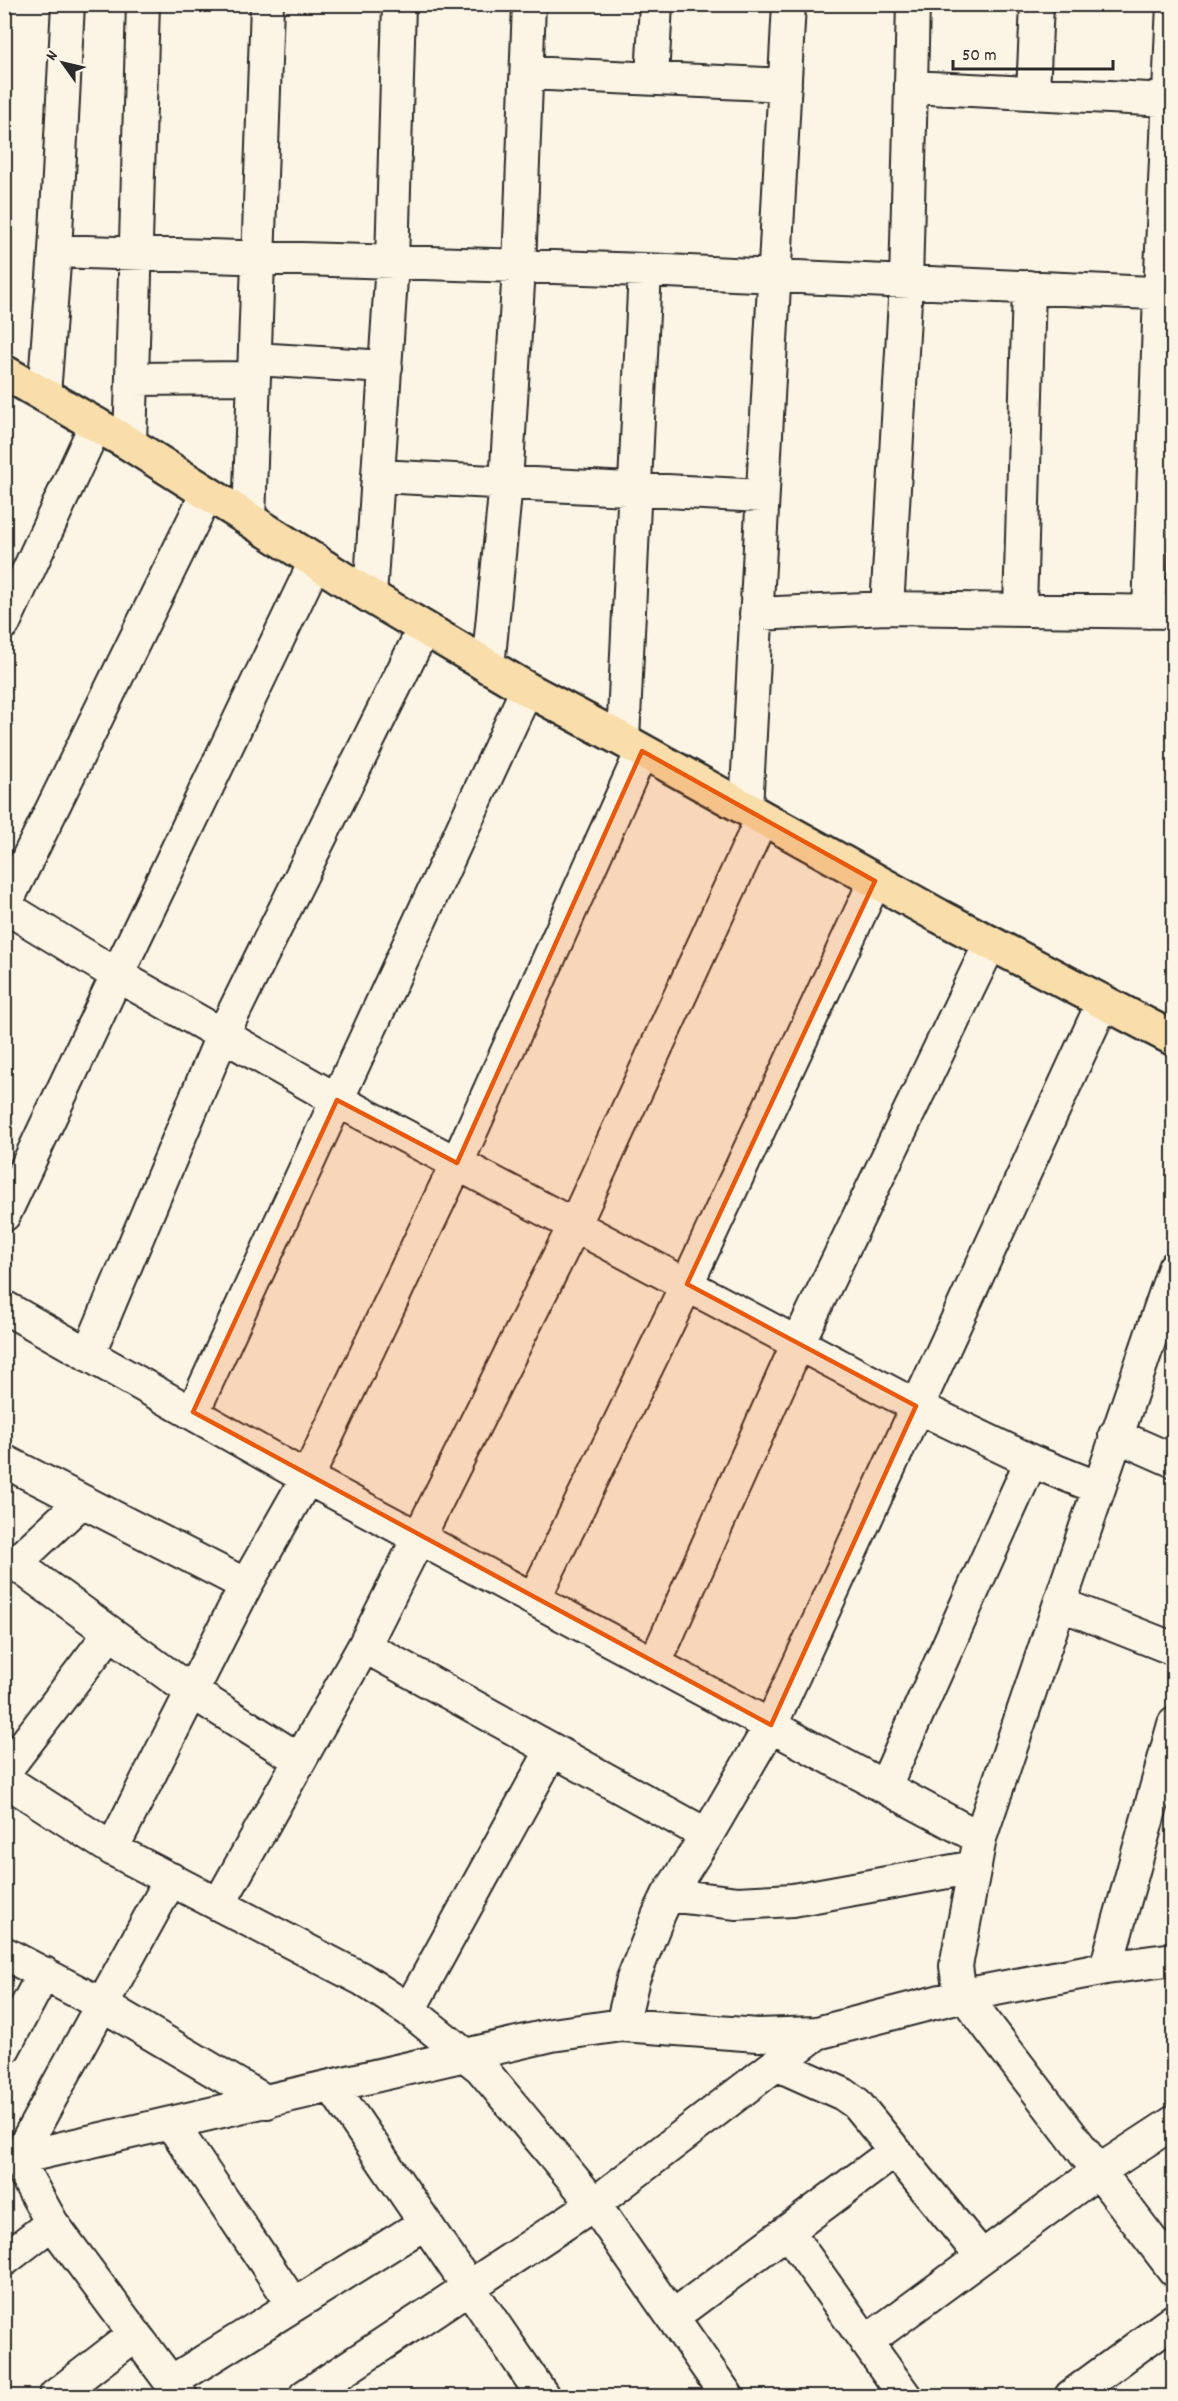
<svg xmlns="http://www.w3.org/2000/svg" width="1178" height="2401" font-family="Dekko,sans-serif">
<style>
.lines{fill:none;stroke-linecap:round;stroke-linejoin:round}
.minor-casing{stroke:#2b2b2b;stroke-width:36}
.major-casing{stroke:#2b2b2b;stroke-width:38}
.minor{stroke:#fcf5e5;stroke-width:32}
.major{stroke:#f9deab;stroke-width:33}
.marked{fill:#e8590c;fill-opacity:0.2;stroke:#e8590c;stroke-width:4.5;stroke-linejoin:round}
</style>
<rect width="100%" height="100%" fill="#fcf5e5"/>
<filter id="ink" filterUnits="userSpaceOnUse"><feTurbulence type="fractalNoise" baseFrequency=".0167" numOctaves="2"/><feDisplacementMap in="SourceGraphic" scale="12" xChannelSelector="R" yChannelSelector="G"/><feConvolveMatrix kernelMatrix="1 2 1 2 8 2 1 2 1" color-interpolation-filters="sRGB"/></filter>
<g filter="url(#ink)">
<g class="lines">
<g class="minor-casing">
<path id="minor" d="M527 73 785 85
M652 78 656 4
M911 87 1169 100
M1033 93 1037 4
M55 251 645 270 1174 294
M255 359 386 367
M133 379 254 378
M44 394 55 251 68 4
M130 444 143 4
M379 476 762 496
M249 519 267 4
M370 596 392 263 399 4
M887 608 906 283 913 4
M1020 610 1029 287
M1149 612 1160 293 1173 4
M756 614 887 608 1174 612
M4 623 96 424
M488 667 506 483 519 267 529 4
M527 689 337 1100 916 1406 1031 1461 1099 1488
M623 740 645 270
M746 809 789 4
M4 906 117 975 337 1100 193 1412
M4 907 207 493
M4 1215 117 975 316 560
M1174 1268 980 1838 956 1966 958 1981 964 1995 1174 2270
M4 1307 307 1478 980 1838
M88 1355 222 1036 424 628
M1115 1435 1174 1461
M4 1461 246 1585
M82 1501 24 1555 22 1561 24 1570 192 1692 300 1760
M534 1599 687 1284 875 881
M1060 1604 1174 1649
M364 1646 707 1835
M655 1663 798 1343 990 944
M4 1772 110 1633
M4 1779 112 1849 362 1979 409 2010 481 2068 594 2204 727 2396
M885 1786 1031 1461
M112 1849 246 1585 307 1478 457 1163 642 751
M171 1879 27 2141 23 2157 27 2178 52 2223 181 2396
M668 1895 737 1903 793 1900 975 1867
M219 1904 364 1646 419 1537 574 1226 762 818
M4 1953 101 2004 267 2102
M1106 1968 1174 1724
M409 2010 552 1750
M622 2025 633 1979 659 1914 668 1895 707 1835 771 1725 1103 1002
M4 2048 44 1973
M776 2064 843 2094 856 2103 981 2256
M332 2086 543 2396
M171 2123 293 2304
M4 2160 23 2157 552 2035 622 2025 758 2035 817 2033 964 1995 1106 1968 1174 1959
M787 2231 905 2396
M4 2260 52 2223
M672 2317 895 2151
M866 2342 1099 2171 1174 2122
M171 2382 425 2223
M55 2396 135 2334
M305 2396 594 2204 817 2033
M1071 2396 1174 2320"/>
</g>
<g class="major-casing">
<path id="major" d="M4 372 130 444 370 596 527 689 623 740 939 916 1174 1039"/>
</g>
<use href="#minor" class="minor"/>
<use href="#major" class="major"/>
</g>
</g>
<path class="marked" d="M642 751 875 881 687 1284 916 1406 771 1725 193 1412 337 1100 457 1163Z"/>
<rect width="1178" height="2401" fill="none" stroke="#fcf5e5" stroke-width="24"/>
<rect x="12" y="12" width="1154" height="2377" fill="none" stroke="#2b2b2b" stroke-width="2" filter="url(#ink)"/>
<g transform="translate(63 63) rotate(304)" stroke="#fcf5e5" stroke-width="4.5" paint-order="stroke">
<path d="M0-4.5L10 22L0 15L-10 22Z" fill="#2b2b2b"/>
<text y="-9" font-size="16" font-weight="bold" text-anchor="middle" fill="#2b2b2b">N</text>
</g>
<path d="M953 60v9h160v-9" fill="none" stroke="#2b2b2b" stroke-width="3"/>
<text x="962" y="60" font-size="18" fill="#2b2b2b" stroke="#fcf5e5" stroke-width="4.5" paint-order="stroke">50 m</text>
</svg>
